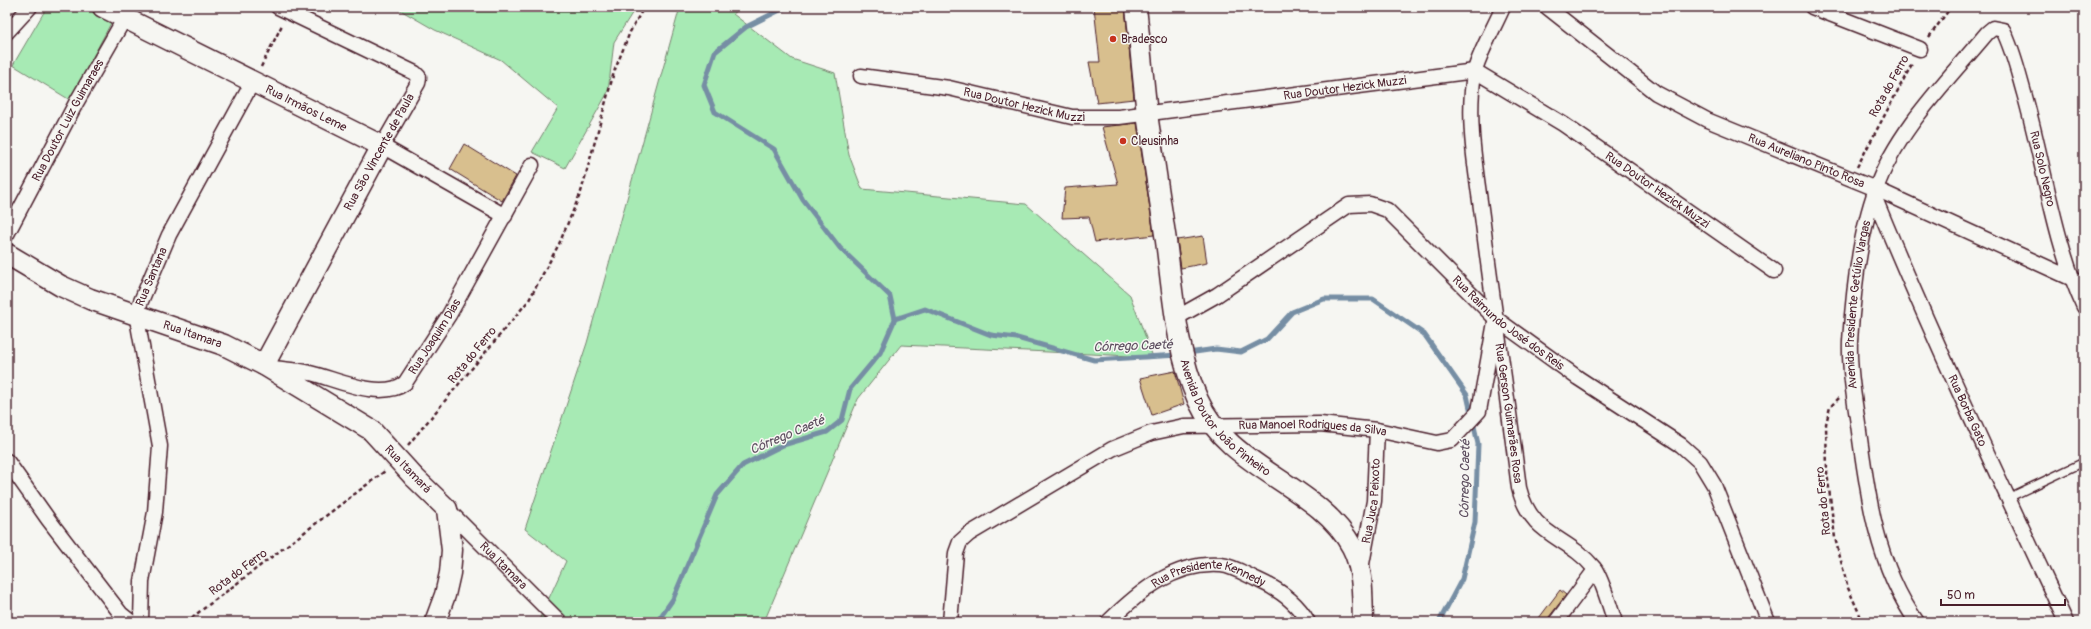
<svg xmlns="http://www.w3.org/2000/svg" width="2091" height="629" font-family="Pangolin,sans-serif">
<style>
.green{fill:#a7eab4;stroke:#788470}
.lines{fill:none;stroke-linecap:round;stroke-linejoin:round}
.stream{stroke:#768ea4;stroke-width:5}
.building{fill:#d8bf8e;stroke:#4a1f2b}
.lane-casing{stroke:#4a1f2b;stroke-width:10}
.street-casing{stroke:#4a1f2b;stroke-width:17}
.secondary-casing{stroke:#4a1f2b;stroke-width:23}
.path{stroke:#4a1f2b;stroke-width:2.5;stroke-dasharray:4 3;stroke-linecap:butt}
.lane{stroke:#f6f6f2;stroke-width:7}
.street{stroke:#f6f6f2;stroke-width:14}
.secondary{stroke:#f6f6f2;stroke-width:20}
.secondary-bridge-casing{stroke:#4a1f2b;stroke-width:23;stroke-linecap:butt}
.secondary-bridge{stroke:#f6f6f2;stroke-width:20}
.poi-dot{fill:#c8321e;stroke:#f6f6f2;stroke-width:1.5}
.labels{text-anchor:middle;stroke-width:3;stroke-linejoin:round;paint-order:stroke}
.poi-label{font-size:12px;fill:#4a1f2b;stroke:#f6f6f2;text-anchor:start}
.street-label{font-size:12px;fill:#4a1f2b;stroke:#f6f6f2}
.water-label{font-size:13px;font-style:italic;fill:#5c4d5e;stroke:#f6f6f2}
</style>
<rect width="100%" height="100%" fill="#f6f6f2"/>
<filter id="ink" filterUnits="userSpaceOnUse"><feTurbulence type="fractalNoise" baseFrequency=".025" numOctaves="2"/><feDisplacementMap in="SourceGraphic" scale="8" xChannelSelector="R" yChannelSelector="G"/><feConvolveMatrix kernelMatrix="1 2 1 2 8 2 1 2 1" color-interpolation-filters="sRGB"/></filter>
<g filter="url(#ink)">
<path class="green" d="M47 7H85L111 23 70 100 13 65Z
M395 7H636L614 42 608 92 565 168 532 152 558 108 501 60 435 30Z
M680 7H742L733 14 792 59 835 73 849 155 862 189 1026 204 1130 295 1153 357 901 345 858 399 764 622H538L566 561 525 529 587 343Z"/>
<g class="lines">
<path class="stream" d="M786 7 746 27 715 52 704 85 715 112 774 149 803 200 840 248 890 296 895 319
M1188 353 1216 349 1241 352 1267 339 1292 312 1324 299H1373L1424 334 1467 395 1478 444 1475 522 1462 579 1439 622
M657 622 673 599 717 495 743 465 783 445 827 432 842 420 850 389 880 353 895 319 925 309 991 335 1017 338 1094 360 1178 355"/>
</g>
<path class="building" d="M1094 7H1125L1134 99 1097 103 1089 62H1100Z
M1137 123 1154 235 1095 242 1089 217 1062 218 1065 188 1118 184 1102 127Z
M464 144 516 176 502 201 450 169Z
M1203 236 1207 263 1181 268 1177 240Z
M1175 371 1184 404 1152 415 1140 378Z
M1560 590 1566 595 1549 617 1548 622H1536Z"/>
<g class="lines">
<g class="lane-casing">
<path id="lane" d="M2008 498 2084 462"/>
</g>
<g class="street-casing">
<g id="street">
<path d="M278 7 415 73 419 77 418 83 382 146 505 216"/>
<path id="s1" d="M1503 7C1496 24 1477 57 1474 74 1466 124 1477 174 1483 224 1494 312 1508 400 1519 488 1531 537 1567 535 1594 568 1602 578 1610 608 1615 622"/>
<path id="s2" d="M1547 7 1656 93 1707 120 1876 189 2077 281"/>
<path d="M1812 7 1920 49"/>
<path d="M7 32 30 7"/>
<path id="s3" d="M861 76 949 88 1072 117H1119L1475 71 1563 124 1774 271"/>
<path id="s4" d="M1874 196C1933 340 2000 481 2066 622"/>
<path id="s5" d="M7 234 76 103 131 7"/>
<path id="s6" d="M1176 318 1217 295 1349 205 1370 204 1387 210 1495 318 1578 378 1681 445 1700 462 1714 485 1768 622"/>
<path id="s7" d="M274 368C286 370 299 370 310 373 336 379 381 401 405 383L449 315 532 165"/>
<path d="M7 461 48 519 121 614 131 622"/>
<path id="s8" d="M447 509 560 622"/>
<path id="s9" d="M1361 569 1374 501 1377 430"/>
<path id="s10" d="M141 622 142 581 155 512 160 446 136 313 169 235 252 83"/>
<path id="s11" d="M950 622 956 553 960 542 969 534 1112 449 1151 433 1184 426 1320 424 1377 430 1437 443 1452 440 1479 411 1495 322"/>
<path id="s12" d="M1108 622C1139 592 1175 561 1221 565 1233 566 1247 575 1258 580 1278 589 1297 602 1308 622"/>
<path d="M1556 622 1595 570"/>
<path id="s13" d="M1917 622C1876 565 1867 492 1858 424 1854 397 1849 368 1850 341 1853 295 1860 232 1876 189 1896 131 1948 80 1987 33L1993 28 2003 30C2013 50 2018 72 2024 93 2044 163 2054 242 2084 307"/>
</g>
</g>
<g class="secondary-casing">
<g id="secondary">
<path id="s14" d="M103 7 382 146 264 365"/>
<path id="s15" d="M1136 7C1140 43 1143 79 1147 114 1153 156 1160 199 1166 241 1173 294 1176 351 1198 400 1229 470 1318 484 1352 547 1364 570 1362 597 1363 622"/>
<path id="s16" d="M7 254 61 286 90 299 224 345 264 365 371 430"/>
<path d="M414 477 447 509 452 550 450 573 445 595 435 622"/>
</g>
</g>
<path class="path" d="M1929 37 1951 7
M261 67 282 25
M1857 167 1913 62
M1839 398 1830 407 1826 424 1827 472 1835 538 1848 588 1863 622
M408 445 529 300 559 244 581 192 614 72 630 32 644 7
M186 622 385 471"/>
<use href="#lane" class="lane"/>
<use href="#street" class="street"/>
<use href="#secondary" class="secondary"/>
<g class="secondary-bridge-casing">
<path id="secondary-bridge" d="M371 430 414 477"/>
</g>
<use href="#secondary-bridge" class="secondary-bridge"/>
</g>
</g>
<g class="poi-dot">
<circle cx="1113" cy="39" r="4"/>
<circle cx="1123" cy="141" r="4"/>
</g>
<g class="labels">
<g class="poi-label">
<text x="1121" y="43">Bradesco</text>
<text x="1131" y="145">Cleusinha</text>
</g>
<g class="street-label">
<text transform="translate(1889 86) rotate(-61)" y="4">Rota do Ferro</text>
<text dy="4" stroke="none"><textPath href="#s3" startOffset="490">Rua Doutor Hezick Muzzi</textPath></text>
<text dy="4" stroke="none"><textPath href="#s3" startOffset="166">Rua Doutor Hezick Muzzi</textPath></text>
<text dy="4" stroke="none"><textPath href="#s14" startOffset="227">Rua Irmãos Leme</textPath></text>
<text dy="4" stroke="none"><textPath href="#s5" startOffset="129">Rua Doutor Luiz Guimaraes</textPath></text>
<text transform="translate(379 152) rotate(-61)" y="4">Rua São Vincente de Paula</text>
<text dy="4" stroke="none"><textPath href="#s2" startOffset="304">Rua Aureliano Pinto Rosa</textPath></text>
<text dy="4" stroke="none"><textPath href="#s13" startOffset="802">Rua Solo Negro</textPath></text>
<text dy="4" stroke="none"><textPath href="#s3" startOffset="839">Rua Doutor Hezick Muzzi</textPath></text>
<text dy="4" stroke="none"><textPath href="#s10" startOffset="352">Rua Santana</textPath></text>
<text dy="4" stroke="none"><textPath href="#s13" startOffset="329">Avenida Presidente Getúlio Vargas</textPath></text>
<text dy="4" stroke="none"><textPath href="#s6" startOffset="412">Rua Raimundo José dos Reis</textPath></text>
<text dy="4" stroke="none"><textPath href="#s16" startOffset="203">Rua Itamara</textPath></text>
<text dy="4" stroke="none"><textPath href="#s7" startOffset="190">Rua Joaquim Dias</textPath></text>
<text transform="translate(472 355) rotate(-51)" y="4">Rota do Ferro</text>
<text dy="4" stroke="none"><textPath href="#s4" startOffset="234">Rua Borba Gato</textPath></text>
<text dy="4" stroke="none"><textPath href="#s1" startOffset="415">Rua Gerson Guimarães Rosa</textPath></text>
<text dy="4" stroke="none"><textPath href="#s15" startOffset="429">Avenida Doutor João Pinheiro</textPath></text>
<text dy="4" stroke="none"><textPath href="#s11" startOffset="464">Rua Manoel Rodrigues da Silva</textPath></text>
<text transform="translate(408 469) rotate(46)" y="4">Rua Itamará</text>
<text dy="4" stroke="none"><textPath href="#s9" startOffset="69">Rua Juca Peixoto</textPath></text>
<text transform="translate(1823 501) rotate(-96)" y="4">Rota do Ferro</text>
<text dy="4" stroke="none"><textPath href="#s8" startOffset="80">Rua Itamara</textPath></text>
<text transform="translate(238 572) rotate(-37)" y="4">Rota do Ferro</text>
<text dy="4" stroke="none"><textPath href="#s12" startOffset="118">Rua Presidente Kennedy</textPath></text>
</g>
<g class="water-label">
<text transform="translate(1133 345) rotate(-2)" y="5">Córrego Caeté</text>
<text transform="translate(787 434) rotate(-23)" y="5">Córrego Caeté</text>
<text transform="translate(1464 479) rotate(-89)" y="5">Córrego Caeté</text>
</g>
</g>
<rect width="2091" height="629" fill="none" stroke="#f6f6f2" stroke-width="24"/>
<rect x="12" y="12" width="2067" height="605" fill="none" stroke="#4a1f2b" stroke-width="1.5" filter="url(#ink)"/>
<path d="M1941 599v6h124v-6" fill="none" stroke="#4a1f2b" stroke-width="2"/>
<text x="1947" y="599" font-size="12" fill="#4a1f2b" stroke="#f6f6f2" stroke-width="3" paint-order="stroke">50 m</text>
</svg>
